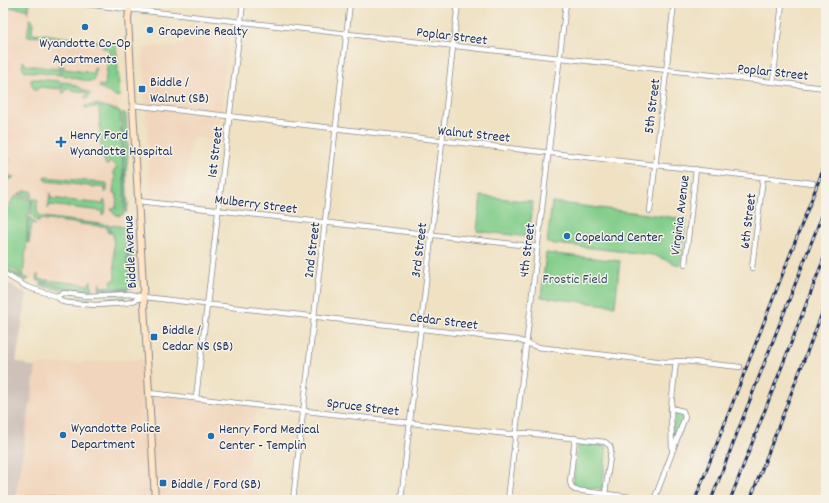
<svg xmlns="http://www.w3.org/2000/svg" width="829" height="503" font-family="Dekko,sans-serif">
<style>
.built{fill:#f1d5bc}
.industrial{fill:#cec1b9}
.green{fill:#82cd8a;stroke:#4e7e74}
.lines{fill:none;stroke-linecap:round;stroke-linejoin:round}
.minor-casing{stroke:#858890;stroke-width:6}
.secondary-casing{stroke:#858890;stroke-width:8}
.minor{stroke:#fff;stroke-width:4.5}
.secondary{stroke:#ffe4c6;stroke-width:6}
.rail-casing{stroke:#1b2f5e;stroke-width:3}
.rail{stroke:#f7f3e8;stroke-width:1.5;stroke-dasharray:4.5;stroke-linecap:butt}
.poi-dot{fill:#1f6fb2;stroke:#f7f3e8;stroke-width:1.5}
.labels{text-anchor:middle;stroke-width:3;stroke-linejoin:round;paint-order:stroke}
.poi-label{font-size:14px;fill:#1b2f5e;stroke:#f7f3e8;text-anchor:start}
.street-label{font-size:14px;fill:#1b2f5e;stroke:#f7f3e8}
.park-label{font-size:14px;fill:#355669;stroke:#f7f3e8}
</style>
<rect width="100%" height="100%" fill="#f7f3e8"/>
<filter id="ink" filterUnits="userSpaceOnUse"><feTurbulence type="fractalNoise" baseFrequency=".025" numOctaves="2"/><feDisplacementMap in="SourceGraphic" scale="8" xChannelSelector="R" yChannelSelector="G"/><feConvolveMatrix kernelMatrix="1 2 1 2 8 2 1 2 1" color-interpolation-filters="sRGB"/></filter>
<filter id="wash" filterUnits="userSpaceOnUse"><feTurbulence type="fractalNoise" baseFrequency=".012" numOctaves="4" result="noise"/><feDisplacementMap in="SourceGraphic" scale="16" xChannelSelector="R" yChannelSelector="G"/><feGaussianBlur stdDeviation="0.9" result="paint"/><feColorMatrix in="noise" values="0 0 0 0 0 0 0 0 0 0 0 0 0 0 0 0 0 1.4 0 .05"/><feComposite in="paint" operator="in"/></filter>
<g filter="url(#wash)">
<rect width="100%" height="100%" fill="#efe1c2"/>
<path class="built" d="M3 3 32 6 28 34 113 44 116 76 127 288 103 290 75 288 46 283 27 277 3 263Z
M187 26 229 32 218 140 192 137 183 198 150 194 143 48 184 45Z
M147 359 149 393 257 405 249 466 261 468 257 500H38L16 497 35 365Z"/>
<path class="industrial" d="M3 280 27 295 16 361 36 368 15 500H3Z"/>
<path class="green" d="M3 3H30L28 13 27 9 3 7Z
M30 19 32 20 33 22 32 33 44 34 43 37 27 36Z
M45 34 55 36 116 43 120 97 113 95 99 87 100 85 105 86 109 49 103 48 101 43 45 37Z
M24 61 25 65 58 69 59 65 60 75 25 71 22 67 23 62Z
M61 65 64 66V69L93 73 94 69 96 68 94 81C89 83 70 76 61 75Z
M34 79 60 81 61 89 40 87 35 91 31 82V80Z
M62 82 70 83 90 93V95L87 99 85 98 87 93 67 89 63 94Z
M96 104 120 111 124 186V214L119 216 114 214 111 208H116L117 194 113 193 115 177 113 171 117 168 110 161 108 165H106L103 157 105 152 101 148 99 107 85 108V106Z
M122 113H125L126 115 128 152 126 173 128 206 126 213Z
M3 154 10 160H4L3 172 9 173 10 177 14 178 8 180 3 178Z
M44 177 106 183 107 185V191L105 193V188L46 181Z
M25 191H32V197L17 195Z
M50 193V198L103 204 104 200C107 204 106 212 102 216V211L49 205 48 209Z
M481 196 533 202 529 237 477 231Z
M14 197H15L32 199 27 222V240L23 275 3 263V216Z
M33 199H38C37 206 35 213 42 217L109 225V231L107 232V227L39 219 38 222 31 214Z
M552 202 686 219 681 266 653 255 547 243Z
M30 217 36 224 32 223 29 243H28V223Z
M111 225 125 227 129 288 99 289 100 282V287L111 286V281L115 280 113 233H108L110 232Z
M127 228C135 238 134 269 135 282L134 287 130 288Z
M546 253 620 261 615 306 541 297Z
M3 265 15 273 29 279 25 281 3 269Z
M38 274V279L89 285 90 281H91L92 289 72 288 38 281 36 280 37 275Z
M41 283 71 289 92 291 88 294 76 293 41 286Z
M129 289C124 294 104 296 99 291Z
M63 297 91 299 93 301 92 302 64 300Z
M125 297V301L101 302 99 301 100 299Z
M671 408 678 409 685 417 672 453Z
M578 442 607 446 602 489 573 486Z"/>
</g>
<g filter="url(#ink)">
<g class="lines">
<g class="minor-casing">
<path id="minor" d="M75 3 826 88
M773 82 782 3
M132 105 813 183
M138 201 538 247
M650 211 674 3
M685 264 696 169
M752 268 763 177
M3 273 27 287 56 296 63 302 69 303 96 305 127 303 144 297
M56 296 64 293 87 296 129 294 144 297 518 340 537 347 665 362 684 361 740 367
M149 393 508 434 526 433 605 442 610 446 611 450 605 494
M196 398 243 3
M671 408 683 411 685 417 673 450
M575 438 570 482 572 488 575 490 654 500
M50 498 62 500
M293 500 350 3
M401 500 458 3
M508 500 566 3
M654 500 672 453 671 408 676 361"/>
</g>
<g class="secondary-casing">
<path id="secondary" d="M130 3 128 19 155 500"/>
</g>
<use href="#minor" class="minor"/>
<use href="#secondary" class="secondary"/>
<g class="rail-casing">
<path id="rail" d="M695 500 826 162
M711 500 826 205
M730 500 826 253
M750 500 826 303"/>
</g>
<use href="#rail" class="rail"/>
</g>
</g>
<g class="poi-dot">
<circle cx="85" cy="27" r="4"/>
<circle cx="150" cy="30" r="4"/>
<rect x="138" y="85" width="8" height="8" rx="2"/>
<path d="M59 136h4v4h4v4h-4v4h-4v-4h-4v-4h4z"/>
<circle cx="567" cy="236" r="4"/>
<rect x="150" y="333" width="8" height="8" rx="2"/>
<circle cx="63" cy="435" r="4"/>
<circle cx="211" cy="436" r="4"/>
<rect x="159" y="479" width="8" height="8" rx="2"/>
</g>
<g class="labels">
<g class="poi-label">
<text x="158" y="35">Grapevine Realty</text>
<text x="85" y="47" text-anchor="middle">Wyandotte Co-Op<tspan x="85" dy="16">Apartments</tspan></text>
<text x="150" y="86">Biddle /<tspan x="150" dy="16">Walnut (SB)</tspan></text>
<text x="70" y="139">Henry Ford<tspan x="70" dy="16">Wyandotte Hospital</tspan></text>
<text x="575" y="241">Copeland Center</text>
<text x="162" y="334">Biddle /<tspan x="162" dy="16">Cedar NS (SB)</tspan></text>
<text x="71" y="432">Wyandotte Police<tspan x="71" dy="16">Department</tspan></text>
<text x="219" y="433">Henry Ford Medical<tspan x="219" dy="16">Center - Templin</tspan></text>
<text x="171" y="488">Biddle / Ford (SB)</text>
</g>
<g class="street-label">
<text transform="translate(452 35) rotate(7)" y="5">Poplar Street</text>
<text transform="translate(773 71) rotate(6)" y="5">Poplar Street</text>
<text transform="translate(651 106) rotate(-83)" y="5">5th Street</text>
<text transform="translate(474 133) rotate(6)" y="5">Walnut Street</text>
<text transform="translate(214 152) rotate(-83)" y="5">1st Street</text>
<text transform="translate(256 203) rotate(7)" y="5">Mulberry Street</text>
<text transform="translate(679 215) rotate(-83)" y="5">Virginia Avenue</text>
<text transform="translate(747 221) rotate(-83)" y="5">6th Street</text>
<text transform="translate(311 250) rotate(-83)" y="5">2nd Street</text>
<text transform="translate(418 250) rotate(-83)" y="5">3rd Street</text>
<text transform="translate(526 250) rotate(-83)" y="5">4th Street</text>
<text transform="translate(129 252) rotate(-93)" y="5">Biddle Avenue</text>
<text transform="translate(444 320) rotate(7)" y="5">Cedar Street</text>
<text transform="translate(363 406) rotate(7)" y="5">Spruce Street</text>
</g>
<g class="park-label">
<text x="575" y="283">Frostic Field</text>
</g>
</g>
<rect width="829" height="503" fill="none" stroke="#f7f3e8" stroke-width="16"/>
</svg>
